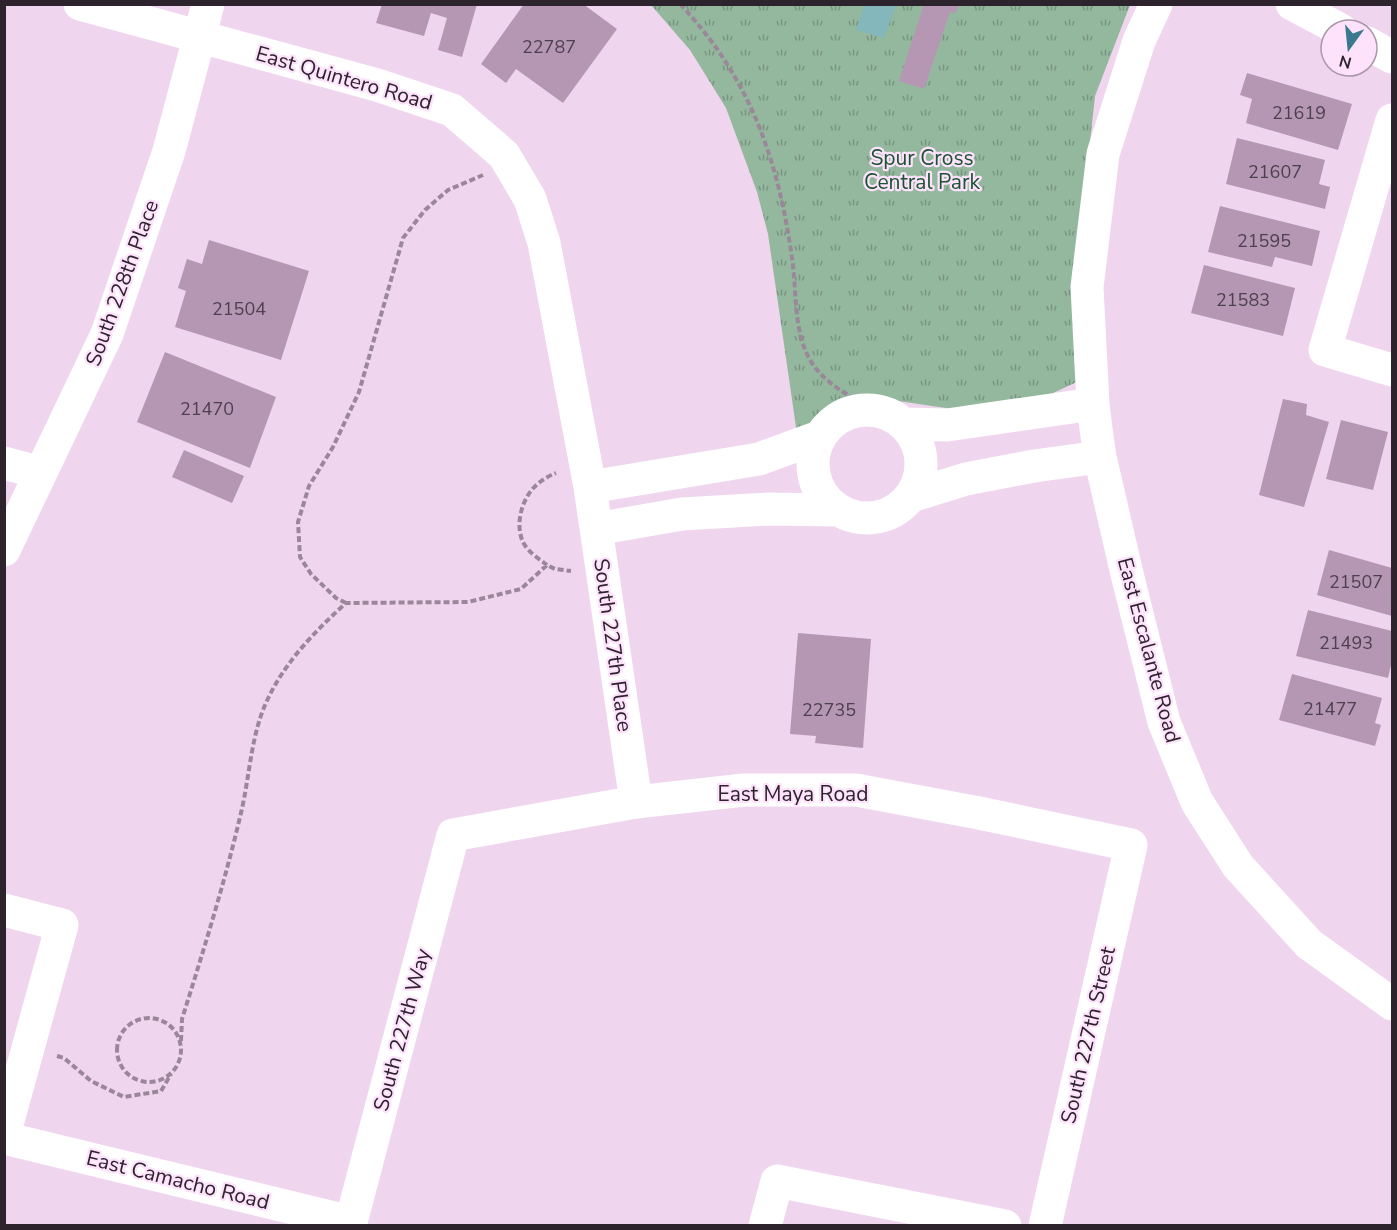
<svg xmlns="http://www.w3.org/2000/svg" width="1397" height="1230" font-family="'Nunito Sans',sans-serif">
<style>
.grass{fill:url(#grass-tufts)}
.water{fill:#84b7bb}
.building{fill:#b597b4}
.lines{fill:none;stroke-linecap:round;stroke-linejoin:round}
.path{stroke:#9a879a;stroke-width:4;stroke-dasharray:6 3;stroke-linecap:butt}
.minor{stroke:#fff;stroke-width:33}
.labels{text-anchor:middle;stroke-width:4.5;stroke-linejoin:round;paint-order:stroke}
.number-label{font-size:18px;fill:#4f404f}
.street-label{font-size:21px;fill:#2d232d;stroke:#fee2fc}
.park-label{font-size:21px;fill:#195330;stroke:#fee2fc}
</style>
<defs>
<pattern id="grass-tufts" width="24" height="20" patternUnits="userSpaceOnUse" patternTransform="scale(1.5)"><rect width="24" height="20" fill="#94b89e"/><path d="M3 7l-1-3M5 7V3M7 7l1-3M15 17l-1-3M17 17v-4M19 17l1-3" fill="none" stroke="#799581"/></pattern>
</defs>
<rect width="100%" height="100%" fill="#f0d5ef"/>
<path class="grass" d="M651 5H1130L1095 96 1078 254 1079 381 1038 400 973 412 891 400 848 407 797 434 768 234 757 192 726 108 690 50Z"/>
<path class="water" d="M864 5H896L884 38 856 30Z"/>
<path class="building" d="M382 4H477L462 57 438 50 447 18 431 13 424 36 376 23Z
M524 4H583L617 29 563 103 516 69 506 83 481 64Z
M924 4H959L956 13 950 12 924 89 899 81Z
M1247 73 1352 104 1338 150 1246 123 1252 99 1240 95Z
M1237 138 1325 160 1319 184 1330 187 1325 209 1226 184Z
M1220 206 1320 231 1312 266 1275 257 1272 267 1208 252Z
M209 240 309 271 281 360 175 327 186 291 178 288 187 259 202 264Z
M1204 265 1295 288 1283 336 1191 313Z
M165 352 276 397 250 468 137 422Z
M1283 399 1307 404 1306 415 1329 422 1304 507 1259 495Z
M1341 420 1388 432 1373 490 1326 479Z
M184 450 244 476 232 503 172 477Z
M1329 550 1392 568V616L1317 595Z
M1308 610 1392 631V661L1388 678 1296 656Z
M798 633 871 639 863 748 815 743 816 736 790 734Z
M1292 674 1382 698 1375 723 1381 725 1375 746 1279 720Z"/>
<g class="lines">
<path class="path" d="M680 4C750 78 778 159 792 258 797 291 793 330 810 360 824 384 852 397 874 410
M547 565C539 559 527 551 523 542 514 523 523 494 540 482 545 478 551 475 556 473
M346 603 336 598 311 574 300 557 298 522 309 486 333 447 359 392 403 238 425 210 448 190 483 175
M117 1050a32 32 0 1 1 64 0a32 32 0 1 1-64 0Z
M181 1041 182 1019C203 952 224 885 240 817 249 782 250 744 263 710 280 667 312 634 346 603L468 602 521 589 547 565 555 569 571 571
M57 1056 64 1058 91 1081 124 1097 161 1091 171 1074"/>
<path class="minor" d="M80 4 377 85 452 110 504 155 530 199 544 243 590 487 636 802
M1156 4 1139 41 1103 154 1087 287 1093 404 1096 429 1100 457 1127 574 1164 722 1197 802 1238 866 1309 944 1392 1004
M1292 4 1341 30
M1367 43 1392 57
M1392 120 1325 350 1392 370
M813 464a54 54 0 1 1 108 0a54 54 0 1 1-108 0Z
M904 424 947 425 1093 404
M4 463 41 473
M590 487 759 459 819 437
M911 496 966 479 1034 466 1100 457
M596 529 682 514 767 509 838 510
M4 550 107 334 169 151 208 4
M4 910 62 925 4 1135
M4 1138 351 1222
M350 1226 453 835 636 802 744 790H856L979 813 1131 845 1045 1226
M765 1226 777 1181 1005 1226"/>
</g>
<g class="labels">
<g class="number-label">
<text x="549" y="53">22787</text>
<text x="1299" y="119">21619</text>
<text x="1275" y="178">21607</text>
<text x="1264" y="247">21595</text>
<text x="1243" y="306">21583</text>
<text x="239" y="315">21504</text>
<text x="207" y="415">21470</text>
<text x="1356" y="588">21507</text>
<text x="1346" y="649">21493</text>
<text x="1330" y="715">21477</text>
<text x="829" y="716">22735</text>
</g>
<g class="street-label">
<text transform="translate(344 78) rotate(16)" y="7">East Quintero Road</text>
<text transform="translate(122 283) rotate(-70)" y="7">South 228th Place</text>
<text transform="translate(613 645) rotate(82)" y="7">South 227th Place</text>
<text transform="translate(1149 650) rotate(75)" y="7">East Escalante Road</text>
<text x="793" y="801">East Maya Road</text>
<text transform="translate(402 1030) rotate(-75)" y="7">South 227th Way</text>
<text transform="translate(1088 1035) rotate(-77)" y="7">South 227th Street</text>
<text transform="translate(178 1180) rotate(14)" y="7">East Camacho Road</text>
</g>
<g class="park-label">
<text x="922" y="165">Spur Cross<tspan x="922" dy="24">Central Park</tspan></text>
</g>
</g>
<rect width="1397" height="1230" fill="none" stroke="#2d232d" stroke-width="12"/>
<g transform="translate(1349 48) rotate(195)"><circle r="28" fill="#fee2fc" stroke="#aa96a9" stroke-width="1.5"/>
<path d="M0-4.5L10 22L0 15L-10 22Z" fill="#39788d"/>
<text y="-9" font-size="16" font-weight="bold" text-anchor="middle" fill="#2d232d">N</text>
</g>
</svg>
